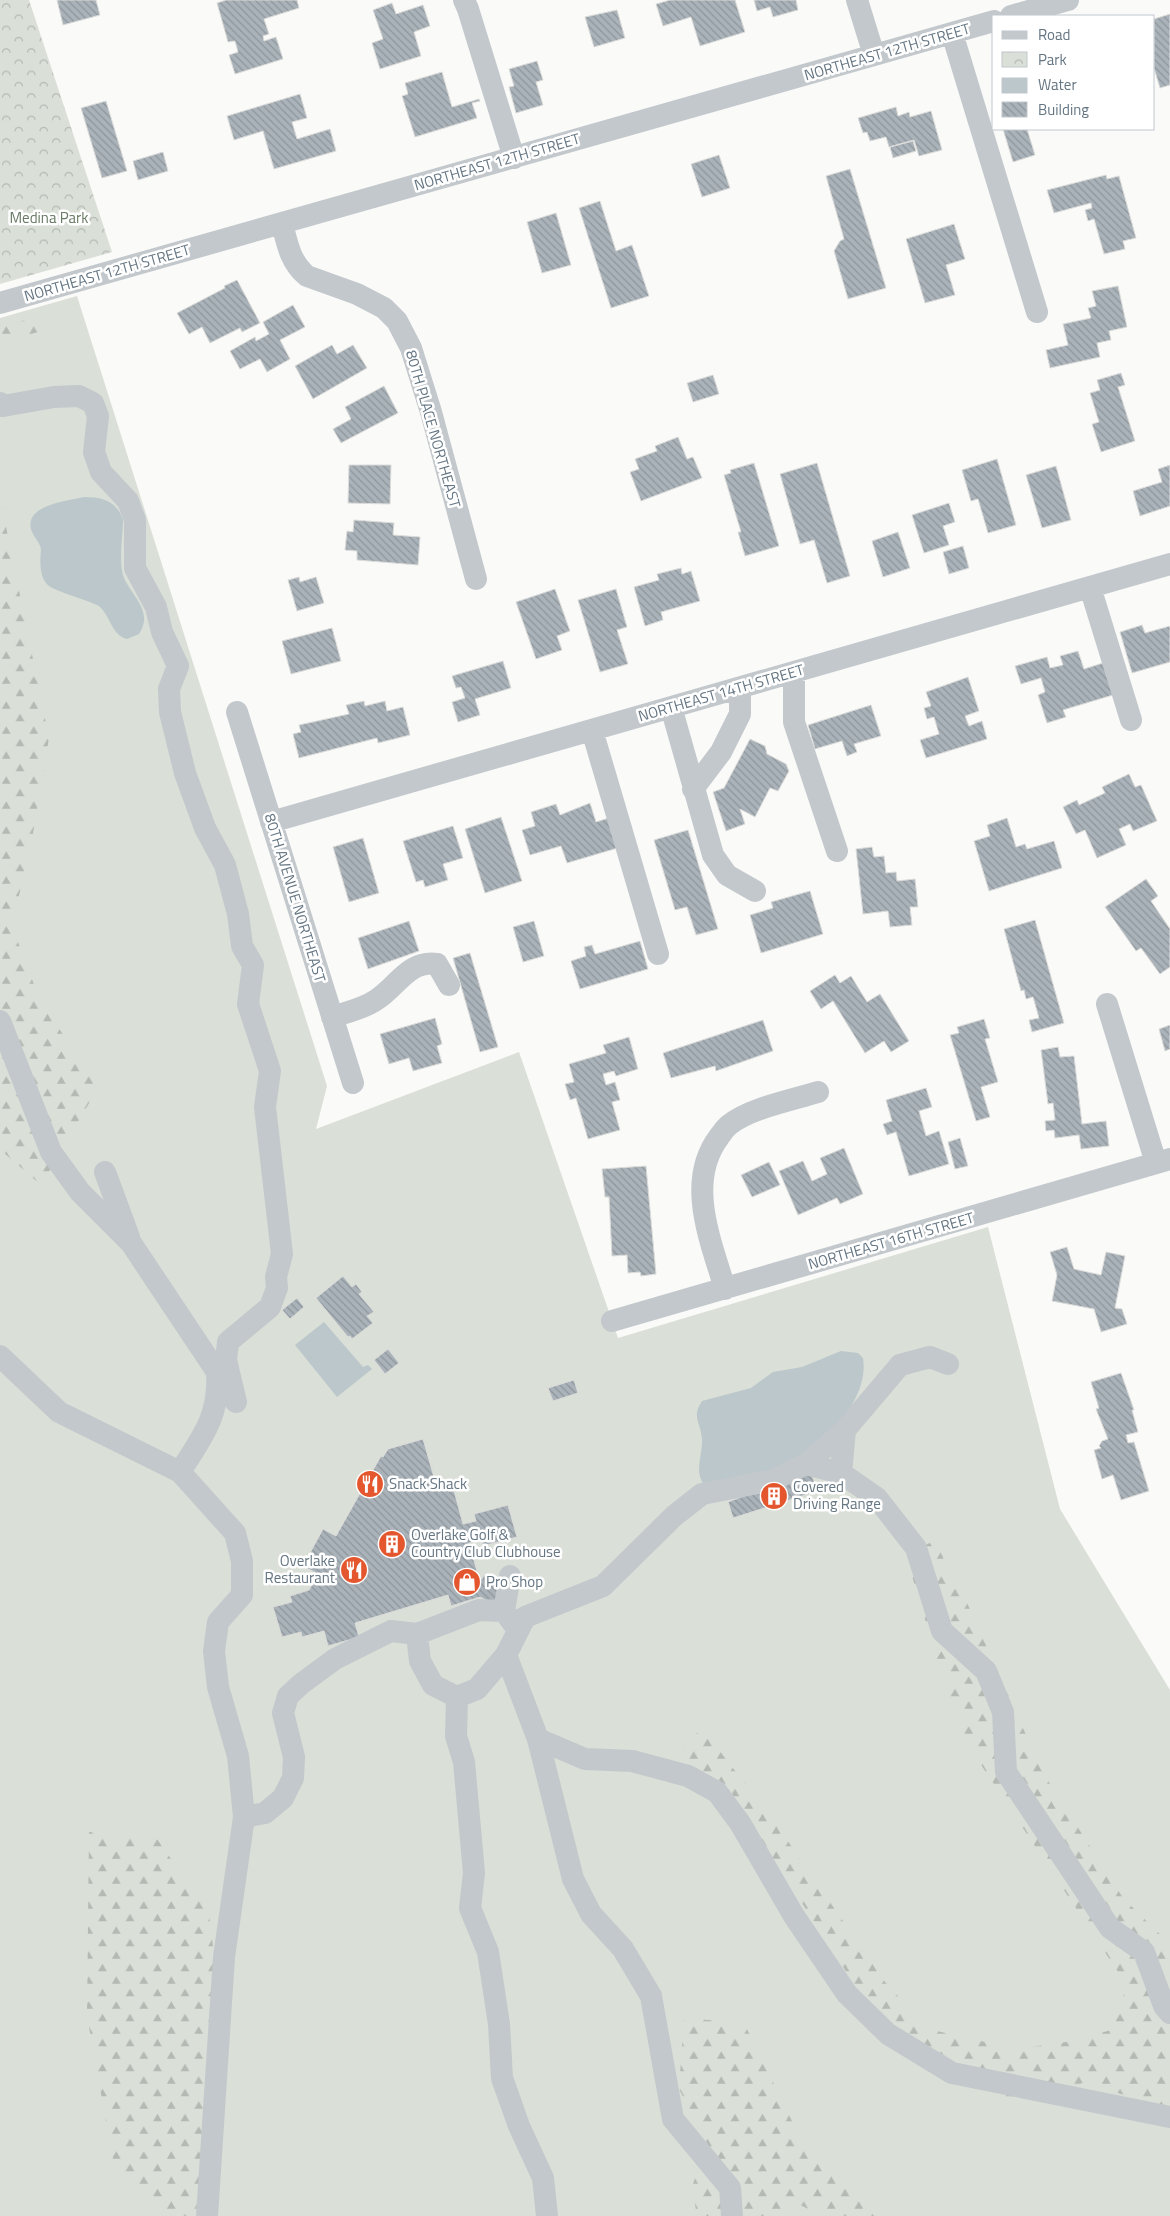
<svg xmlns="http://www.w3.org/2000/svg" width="1170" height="2216" font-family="'Titillium Web',sans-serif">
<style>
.green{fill:#dadfd7}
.forest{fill:url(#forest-firs)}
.park{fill:url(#park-crowns)}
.water{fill:#bbc7cb}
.building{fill:url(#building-back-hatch);stroke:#dcdcda}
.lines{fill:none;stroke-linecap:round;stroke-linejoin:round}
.minor{stroke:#c3c8cc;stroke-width:22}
.labels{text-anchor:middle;stroke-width:5;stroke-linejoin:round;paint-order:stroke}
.street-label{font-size:15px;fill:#657683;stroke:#fff}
.park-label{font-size:15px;fill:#687a64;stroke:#fff}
.poi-label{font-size:15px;fill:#657683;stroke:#fff;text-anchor:start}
</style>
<defs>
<pattern id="forest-firs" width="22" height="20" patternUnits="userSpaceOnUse" patternTransform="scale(1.25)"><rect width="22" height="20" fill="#dadfd7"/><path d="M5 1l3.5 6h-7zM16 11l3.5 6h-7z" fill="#b4b9b4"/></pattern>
<pattern id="park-crowns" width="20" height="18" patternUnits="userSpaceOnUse" patternTransform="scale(1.25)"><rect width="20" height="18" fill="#dadfd7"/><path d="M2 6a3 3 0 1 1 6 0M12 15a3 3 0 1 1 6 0" fill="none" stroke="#b4b9b4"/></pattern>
<pattern id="building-back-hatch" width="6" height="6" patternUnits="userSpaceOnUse" patternTransform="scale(1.25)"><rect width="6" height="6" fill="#aab3b9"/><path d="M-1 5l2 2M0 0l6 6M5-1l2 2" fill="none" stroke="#8e969c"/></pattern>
</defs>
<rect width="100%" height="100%" fill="#fafaf8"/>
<path class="green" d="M77 296 327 1086 316 1129 519 1052 618 1338 988 1227 1060 1509 1170 1690V2216H0V318Z"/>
<path class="forest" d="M40 316 45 330 0 343V327Z
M0 497 49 738 32 839 12 926 39 998 98 1088 41 1185 3 1152 0 1146Z
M935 1540 958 1590 968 1605 1043 1773 1123 1898 1170 1944V2108L1083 2083 1011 2100 929 2070 874 2015 732 1794 678 1752 702 1728 776 1824 885 1982 928 2029 1016 2049 1073 2041 1111 2030 1123 2004 1124 1981 970 1748 939 1666 906 1556Z
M89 1832 157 1839 209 1913 215 1964 200 2216H162L155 2197 115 2171 87 2016Z
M684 2018 744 2023 809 2156 880 2216H823L794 2202 781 2216H697L692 2187 707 2143 679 2089Z"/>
<path class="park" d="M0 0H29L112 252 0 284Z"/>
<path class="water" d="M84 497C102 497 117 501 123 520 123 535 118 564 124 578 132 596 154 612 139 634L127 639C112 636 110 615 99 606 86 599 59 593 49 586 39 578 40 561 41 550 41 543 33 537 31 529 25 505 67 501 84 497Z
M324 1322 363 1367 368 1365 372 1369 337 1397 295 1345Z
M841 1351 858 1353 863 1358C870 1402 820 1449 784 1467 768 1475 724 1481 705 1486 693 1471 703 1456 702 1439 701 1422 691 1418 702 1401L751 1388 773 1372 802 1367Z"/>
<path class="building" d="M57 0H96L100 15 63 25Z
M226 0H297L299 8 264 19 269 34 263 36 264 41 276 37 283 59 235 74 229 55 238 52 235 41 228 42 217 3Z
M670 0H735L745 32 700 46 691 17 663 26 656 4Z
M754 0H796L798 10 773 17 770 7 757 11Z
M392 3 396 14 423 5 430 26 414 32 421 56 380 69 372 43 383 39 373 10Z
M617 10 625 38 594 47 585 17Z
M1170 14V85L1160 88 1154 68V19Z
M537 61 543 80 536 82 543 105 516 113 509 87 514 86 509 69Z
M442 72 452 107 479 99 480 101 472 103 477 118 415 137 402 96 408 94 405 83Z
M300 94 307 118 292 122 297 139 330 129 336 151 274 169 263 131 234 140 227 116Z
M106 101 127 171 102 178 81 108Z
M896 107 898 116 909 112 910 117 931 111 942 150 919 156 914 140 889 147 886 137 870 141 867 132 863 133 858 118Z
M1003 129H1027L1035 155 1013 162Z
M913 141 916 151 893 158 890 147Z
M163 152 168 171 138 180 133 161Z
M719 155 730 188 702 197 691 164Z
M850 169 886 288 848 299 834 251 840 241 844 239 826 176Z
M1106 175 1107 179 1119 176 1136 238 1123 241 1125 249 1104 254 1094 219 1088 221 1085 210 1092 208 1091 203 1054 213 1047 190Z
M600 201 616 251 632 245 649 296 611 308 579 208Z
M556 213 571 265 542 273 527 222Z
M954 224 965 259 946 265 955 295 925 303 906 239Z
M237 280 260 323 242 332 240 328 210 343 202 327 189 334 177 313 225 288 224 286Z
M1118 286 1127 327 1109 331 1111 340 1097 343 1100 357 1050 368 1046 350 1068 345 1063 324 1091 318 1088 308 1096 306 1092 291Z
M293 305 305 327 280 340 290 359 267 372 260 359 240 369 230 351 255 337 256 341 269 334 263 322Z
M332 345 337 354 353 345 367 368 313 399 295 366Z
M1121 373 1125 385 1118 387 1135 441 1101 452 1092 424 1099 422 1090 393 1100 390 1097 380Z
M713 375 719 394 693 402 687 383Z
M384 386 398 413 341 443 333 429 351 419 345 407Z
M678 437 687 459 693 457 702 478 641 501 630 472 639 469 635 459 657 451 655 446Z
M997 459 1016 525 988 533 978 499 971 501 962 470Z
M754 463 779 546 745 556 738 532H741L724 475 731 473 730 470Z
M817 463 850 576 827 583 814 540 800 544 780 474Z
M349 465H391L390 504 348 503Z
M1170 465V506L1140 516 1133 491 1162 482 1158 469Z
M1056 466 1071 520 1042 528 1026 475Z
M949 503 955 522 943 526 949 545 924 553 912 515Z
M354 520 394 523 393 535 420 537 418 565 357 560V551L345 550 347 531 353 532Z
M898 532 910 568 883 577 872 541Z
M963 546 969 568 949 574 943 552Z
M681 568 682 574 691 571 700 601 661 612 663 620 645 626 634 587 659 580 657 574Z
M299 577 300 582 316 577 324 603 297 611 288 580Z
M555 589 570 631 557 636 562 650 536 659 516 602Z
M616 589 627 627 617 630 628 664 600 672 578 600Z
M1142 625 1145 633 1170 626V662L1132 673 1120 632Z
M332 628 341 661 291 674 282 641Z
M1078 651 1084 669 1103 663 1113 695 1063 710 1066 717 1047 723 1038 695 1045 692 1041 678 1021 684 1015 666 1047 657 1050 668 1063 665 1060 656Z
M503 661 511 688 475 699 480 715 458 722 452 702 465 698 461 687 456 688 452 676Z
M968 677 979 711 965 716 969 726 982 721 987 739 926 758 920 740 939 734 934 717 927 719 924 708 931 706 926 692Z
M364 701 365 706 385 701 387 711 403 707 410 735 378 743 377 738 299 758 293 734 301 732 299 725 349 714 346 705Z
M871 705 881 736 854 744 857 752 847 756 842 741 815 749 808 725Z
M750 739 765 746 767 754 786 764 789 771 778 791 770 788 755 817 740 809 745 824 726 831 713 792 724 788Z
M1129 774 1135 787 1141 785 1157 821 1133 831 1130 824 1119 829 1126 845 1097 858 1085 830 1076 834 1063 807 1077 800 1079 805 1105 793 1102 787Z
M590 803 596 822 612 817 621 847 567 863 561 846 530 855 522 830 535 826 531 812 556 804 560 815Z
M501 817 522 881 485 893 465 829Z
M1007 818 1016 847 1025 844 1027 849 1054 841 1062 868 989 891 974 841 990 836 987 825Z
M453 826 463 858 443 864 448 880 425 887 423 880 416 882 403 841Z
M688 830 718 929 696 935 687 907 675 910 654 840Z
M363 838 379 893 349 902 333 847Z
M872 847 874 857 884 856 886 873 896 872 897 881 915 879 918 907H910L912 925 890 927 888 911 863 914 856 849Z
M1146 879 1158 896 1151 901 1170 929V967L1160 974 1141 948 1136 951 1105 907Z
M810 891 823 934 761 953 750 915 773 908 771 902Z
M1035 920 1064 1023 1032 1032 1029 1020 1039 1018 1033 997 1026 999 1024 990 1021 991 1004 929Z
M409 921 419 951 368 969 358 938Z
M534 921 544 956 523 962 513 927Z
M640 941 648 969 580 989 571 961 586 956 584 947 592 945 595 954Z
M470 953 498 1047 480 1052 453 958Z
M835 975 840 983 851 976 867 1002 880 994 909 1041 891 1052 884 1041 865 1053 833 1001 821 1009 810 991Z
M435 1018 442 1044 437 1046 442 1063 413 1071 409 1058 389 1064 380 1034Z
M984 1019 990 1038 985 1039 998 1082 981 1087 990 1117 976 1121 950 1035 959 1033 957 1027Z
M763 1020 773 1051 716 1071 715 1066 671 1078 663 1053Z
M1170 1025V1049L1165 1051 1159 1029Z
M629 1037 638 1069 616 1076 614 1071 603 1074 606 1085 615 1082 620 1100 612 1102 620 1130 588 1139 576 1098 570 1100 565 1084 574 1082 569 1064 606 1053 603 1045Z
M1058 1047 1060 1057 1074 1056 1082 1124 1106 1121 1109 1146 1081 1149 1079 1135 1055 1138 1054 1130 1046 1131 1045 1121 1055 1120 1053 1103 1048 1104 1041 1050Z
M926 1088 932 1107 919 1111 926 1136 939 1131 949 1164 909 1176 896 1132 887 1135 883 1124 892 1121 886 1100Z
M960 1138 968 1166 955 1169 948 1142Z
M844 1148 863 1194 840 1204 837 1198 798 1215 779 1171 803 1161 812 1181 827 1174 820 1158Z
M769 1162 780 1185 752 1197 741 1175Z
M646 1166 656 1274 641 1276 640 1272 628 1273 627 1255 612 1256 609 1197H605L602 1169Z
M1067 1247 1074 1269 1101 1275 1106 1252 1125 1256 1115 1308 1122 1309 1127 1324 1101 1332 1094 1309 1052 1301 1057 1275 1050 1252Z
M343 1276 352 1287 356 1284 362 1292 359 1294 374 1312 367 1316 373 1323 352 1339 350 1336 348 1337 316 1298Z
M297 1298 304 1307 290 1319 282 1310Z
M388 1349 399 1363 385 1374 374 1360Z
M1121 1373 1134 1410H1132L1138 1432 1126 1435 1128 1443 1134 1442 1149 1491 1121 1500 1113 1475 1102 1479 1094 1450 1101 1448 1099 1446 1102 1441 1108 1439 1096 1409 1099 1408 1091 1382Z
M574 1380 578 1393 553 1401 548 1388Z
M423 1439 438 1491 453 1487 463 1524 476 1521 474 1514 508 1505 517 1537 483 1546 481 1539 469 1543 479 1578 482 1579 484 1575 504 1586 493 1604 480 1597 451 1606 448 1595 355 1623 359 1637 328 1646 324 1631 302 1637 301 1632 282 1637 273 1607 292 1602 290 1596 309 1590 316 1578 314 1577 316 1573 303 1566 323 1529 336 1536 381 1456 383 1457 388 1449Z
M810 1471 818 1491 733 1518 728 1502Z"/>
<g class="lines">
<path class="minor" d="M464 0 468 9 514 158
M857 0 874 55
M1011 16 1068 0
M952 33 1037 312
M282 223C287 243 290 262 307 276L357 294 384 308 397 321 411 348 431 412 476 579
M0 303 994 21
M0 403 3 406 54 397 79 396 93 403 98 416 94 452 101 472 128 501 135 520V568L156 607 162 632 178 666 169 689 170 712 185 773 205 828 225 865 238 914 242 946 253 965 248 1004 270 1071 265 1107 282 1254 276 1277 277 1288 270 1307 228 1342 226 1360 236 1402
M1090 587 1131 720
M794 672V722L837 851
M671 707 713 855 727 875 755 891
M237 712 353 1083
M592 730 658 954
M693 789 721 752 740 714V688
M271 822 1170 564
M1107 1004 1156 1163
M332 1017C347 1012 363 1009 376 1000 397 987 408 960 437 964L449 985
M0 1021 51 1152 80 1192 131 1243 217 1372C220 1416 202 1437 180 1472
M105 1172 129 1237
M725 1289C711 1241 685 1182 719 1137 722 1133 725 1128 729 1125 750 1108 792 1100 818 1092
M612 1321 1170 1159
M0 1356 59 1412 180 1472 235 1533 242 1561V1595L218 1622 214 1651 218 1687 238 1756 244 1817 224 1957 207 2216
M845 1430 900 1365 930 1357 948 1364
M806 1464 845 1430 841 1473
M504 1611 510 1576
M506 1655 477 1689 457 1697 433 1685 420 1661 417 1634 479 1610 504 1611 518 1630
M457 1697 456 1736 464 1762 474 1873 470 1908 488 1952 499 2024 502 2078 519 2126 543 2178 547 2216
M538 1739 585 1759 632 1761 688 1776 717 1792 740 1823 794 1916 847 1994 888 2034 952 2073 1170 2117
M244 1817 265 1813 283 1798 293 1778 294 1757 283 1713 288 1696 301 1684 335 1659 391 1631 417 1634
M732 2216 730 2188 673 2119 651 1996 623 1949 591 1914 573 1879 538 1739 506 1655 525 1617 603 1586 674 1516 702 1494 773 1480 806 1464 841 1473 877 1498 916 1548 942 1631 986 1671 1003 1712 1006 1772 1110 1928 1144 1952 1164 2006 1170 2013"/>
</g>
<defs>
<g id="restaurant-disc" transform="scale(1.4375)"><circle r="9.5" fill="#e4572e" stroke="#fff"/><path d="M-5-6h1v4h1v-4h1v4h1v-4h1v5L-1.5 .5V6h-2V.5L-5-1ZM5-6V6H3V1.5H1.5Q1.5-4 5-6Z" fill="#fff"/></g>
<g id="building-disc" transform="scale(1.4375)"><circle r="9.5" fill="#e4572e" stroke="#fff"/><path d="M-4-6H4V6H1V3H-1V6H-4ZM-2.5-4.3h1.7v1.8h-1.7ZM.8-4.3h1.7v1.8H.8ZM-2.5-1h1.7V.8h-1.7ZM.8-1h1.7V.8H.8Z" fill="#fff"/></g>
<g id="shop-disc" transform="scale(1.4375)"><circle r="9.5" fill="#e4572e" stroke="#fff"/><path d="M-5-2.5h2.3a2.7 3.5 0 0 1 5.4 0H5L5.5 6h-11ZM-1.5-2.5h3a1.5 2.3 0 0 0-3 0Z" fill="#fff"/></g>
</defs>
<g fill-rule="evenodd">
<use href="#restaurant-disc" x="370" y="1484"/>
<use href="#building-disc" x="774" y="1496"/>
<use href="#building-disc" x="392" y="1544"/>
<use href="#restaurant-disc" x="354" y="1570"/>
<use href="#shop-disc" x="467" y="1582"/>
</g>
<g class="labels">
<g class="street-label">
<text transform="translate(887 52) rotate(-16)" y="5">NORTHEAST 12TH STREET</text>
<text transform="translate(497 162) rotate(-16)" y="5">NORTHEAST 12TH STREET</text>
<text transform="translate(107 273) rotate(-16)" y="5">NORTHEAST 12TH STREET</text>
<text transform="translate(433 429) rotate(74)" y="5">80TH PLACE NORTHEAST</text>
<text transform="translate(721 693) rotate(-16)" y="5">NORTHEAST 14TH STREET</text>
<text transform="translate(295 898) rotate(73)" y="5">80TH AVENUE NORTHEAST</text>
<text transform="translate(891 1241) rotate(-16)" y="5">NORTHEAST 16TH STREET</text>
</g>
<g class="park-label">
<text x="49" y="223">Medina Park</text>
</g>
<g class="poi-label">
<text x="389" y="1489">Snack Shack</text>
<text x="793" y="1492">Covered<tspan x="793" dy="17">Driving Range</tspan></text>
<text x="411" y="1540">Overlake Golf &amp;<tspan x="411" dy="17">Country Club Clubhouse</tspan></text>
<text x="335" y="1566" text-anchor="end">Overlake<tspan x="335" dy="17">Restaurant</tspan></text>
<text x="486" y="1587">Pro Shop</text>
</g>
</g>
<rect x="992" y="15" width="162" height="115" fill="#ffffff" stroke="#c1c8cd"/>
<rect x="1002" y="31" width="25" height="8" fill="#c3c8cc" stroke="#c1c8cd"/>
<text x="1038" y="40" font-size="15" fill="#657683">Road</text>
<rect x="1002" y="52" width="25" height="15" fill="url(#park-crowns)" stroke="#c1c8cd"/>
<text x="1038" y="65" font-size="15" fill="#657683">Park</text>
<rect x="1002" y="78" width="25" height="15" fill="#bbc7cb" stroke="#c1c8cd"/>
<text x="1038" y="90" font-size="15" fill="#657683">Water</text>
<rect x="1002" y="102" width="25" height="15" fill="url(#building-back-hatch)" stroke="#c1c8cd"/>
<text x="1038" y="115" font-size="15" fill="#657683">Building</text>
</svg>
